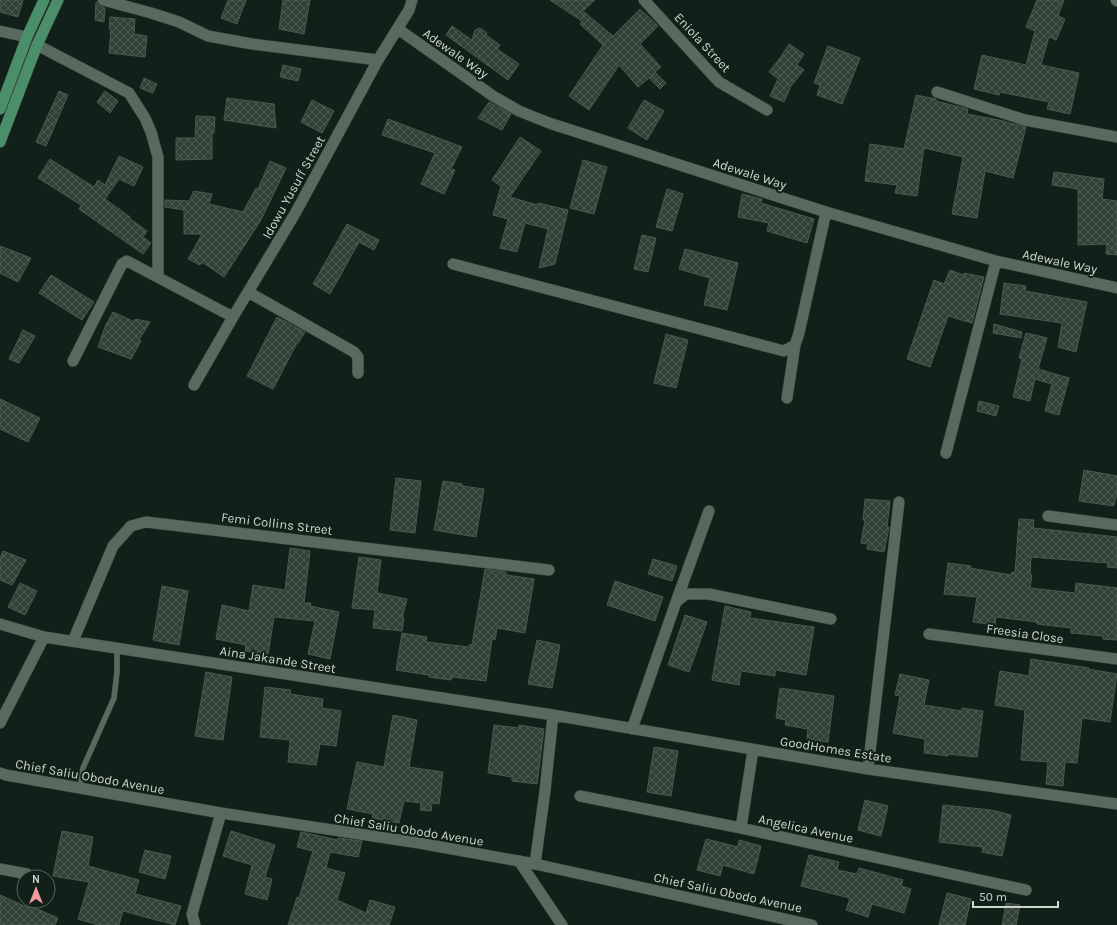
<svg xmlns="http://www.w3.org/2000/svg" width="1117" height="925" font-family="Karla,sans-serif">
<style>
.building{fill:url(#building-cross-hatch);stroke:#495a50}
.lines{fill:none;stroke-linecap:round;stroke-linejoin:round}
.service-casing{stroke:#323b35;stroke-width:6}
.minor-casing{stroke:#323b35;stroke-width:12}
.tertiary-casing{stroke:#323b35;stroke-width:12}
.primary-casing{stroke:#323b35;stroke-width:12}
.service{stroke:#58695e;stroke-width:5.5}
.minor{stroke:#58695e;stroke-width:11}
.tertiary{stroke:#58695e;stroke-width:11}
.primary{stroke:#4a8e6a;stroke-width:11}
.labels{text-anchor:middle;stroke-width:4;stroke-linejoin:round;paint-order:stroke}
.street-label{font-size:13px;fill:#cdd7d0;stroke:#112018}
</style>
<defs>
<pattern id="building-cross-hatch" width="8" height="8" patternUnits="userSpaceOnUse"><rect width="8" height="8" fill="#314137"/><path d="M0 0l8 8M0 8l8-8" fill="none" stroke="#4e5c53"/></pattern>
</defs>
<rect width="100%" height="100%" fill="#112018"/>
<path class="building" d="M0 0H23L18 17 0 12Z
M228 0H246L237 24 221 18Z
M283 0H310L304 34 279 29Z
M550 0H595L583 11 613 36 640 9 658 26 640 44 661 67 655 72 666 83 660 89 649 78 638 87 619 65 589 110 569 96 603 45 580 24 582 21Z
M1037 0H1064L1058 16 1065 19 1056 40 1049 37 1041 65 1079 73 1070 114 1047 109 1049 102 1000 92 999 95 974 89 982 55 1026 65 1035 31 1026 27Z
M96 2 98 5 105 8 104 22 95 20Z
M110 17 135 19 134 34 147 36 145 57 109 53 111 29H109Z
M452 26 472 40 475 30 480 28 487 33 486 35 500 45 497 49 519 64 508 80 446 35Z
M789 44 804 54 797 65 804 70 791 86 784 102 770 96 778 79 769 72 780 58Z
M828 46 860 58 842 104 817 95 820 85 814 83Z
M283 65 301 69 298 81 280 77Z
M144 78 157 84 153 93 140 88Z
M59 91 68 95 46 146 36 142Z
M105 91 118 101 110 113 97 102Z
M916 95 936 99V101L968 109 967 114 999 120 1026 127 1013 178 985 171 977 218 952 214 963 157 924 148 917 196 895 193 897 185 865 181 870 144 904 149Z
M227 98 274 104 276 128 224 120Z
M312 100 334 111 322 133 301 122Z
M644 100 664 111 647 140 628 128Z
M489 102 511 114 502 130 478 118Z
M196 116 215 117 214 133H212V159L176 160V138H195Z
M388 119 462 147 451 169 455 170 444 194 421 184 435 153 382 135Z
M520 137 541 151 510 197 537 205 538 203 568 210 555 264 539 268 548 229 525 223 517 252 500 248 508 219 493 215 501 186 492 180Z
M119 156 143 167 134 186 119 179 105 199 130 217 129 218 147 231 143 237 151 243 143 254 79 209 81 205 38 178 50 159 94 187 98 180 105 185Z
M583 160 607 167 594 214 570 208Z
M270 161 286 168 261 220 224 277 202 262 200 265 188 259 202 234H184V210L165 207V200L189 201 194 191 212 194 209 204 243 212 256 188 258 189Z
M1054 172 1104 179 1102 199 1117 201V255L1106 254 1107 244 1078 245V189L1052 185Z
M667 189 683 194 672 231 656 227Z
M742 194 762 199 761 203 814 219 807 243 767 231 769 223 738 217Z
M347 224 379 240 374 250 359 242 330 294 313 284Z
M642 235 656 238 648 272 634 269Z
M0 246 31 258 18 282 0 273Z
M685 249 738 263 727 310 704 305 710 278 679 269Z
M950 270 963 275 964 273 984 277 972 323 948 316 930 367 907 359 934 280 944 284Z
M51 275 94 302 82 320 39 293Z
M1004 283 1026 286 1025 291 1087 302 1076 352 1058 347 1062 323 1000 314Z
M113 312 135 322V319L150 322 139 340 141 341 131 359 98 347 105 327Z
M277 317 305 332 298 343H297L273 389 247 376Z
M994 324 1022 332 1021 338 993 333Z
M23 330 35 336 19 363 9 359Z
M1026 333 1047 338 1038 369 1069 378 1059 415 1045 411 1052 384 1035 379 1030 401 1013 397 1022 359 1019 358Z
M666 334 688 340 676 388 654 383Z
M0 399 40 418 28 442 0 429Z
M979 401 999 406 996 416 977 411Z
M1084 470 1117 476V492L1114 506 1079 501Z
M396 478 421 481 415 533 390 530Z
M443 481 462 484V486L484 489 476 537 434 530Z
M865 499 890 501 887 527H889L884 552 867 549 868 544 861 543 865 520H863Z
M1019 519 1034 520 1033 528 1117 537V568L1107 567 1108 563 1031 557 1030 575H1032L1030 588 1075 593 1076 583 1117 588V640L1103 639V636L1071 633V628L1037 624V622L996 617 995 625 973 622 977 597 944 594 948 563 971 566 970 568 1011 575 1012 572 1015 573Z
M290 548 310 551 304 603H311L310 606 339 612 330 659 308 654 315 621 274 617 268 654 245 651 246 645 216 639 222 605 249 611 253 585 285 590Z
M3 551 26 560 12 585 0 580V558Z
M359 557 381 560 377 593 407 599 402 618H404L402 631 373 628 375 610 352 608Z
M653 559 677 566 672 581 648 574Z
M485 569 506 572V575L534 579 525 633 497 628 495 640 492 639 486 681 452 677 451 680 429 677V675L396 670 402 633 427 637 426 642 469 647 470 644 472 645Z
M615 581 663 597 655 621 607 605Z
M20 583 37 591 25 615 8 607Z
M162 586 188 591 179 645 153 640Z
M725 606 751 612 750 618 814 627 806 675 775 670V676L741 671 739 685 712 680Z
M685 615 707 622 689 672 668 665Z
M537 640 560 645 552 688 528 684Z
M1031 659 1089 668 1088 669 1117 674 1110 722 1082 718 1077 763 1065 762 1063 786 1046 784 1048 762 1021 760 1025 710 995 705 1000 671 1029 676Z
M206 672 232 677 223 740 195 736Z
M900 674 929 680 924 705 962 711V708L983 711 977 757 948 754V756L924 753 925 739 893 733 900 696 895 695Z
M265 687 291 690 290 694 323 699 322 708 341 711 336 746 320 744 316 765 288 762 290 740 260 737Z
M780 688 834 696 828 742 807 739 808 729 785 725 786 720 776 718Z
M393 715 417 720 409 767 443 772 439 804 432 803 431 811 420 810 421 803 404 801 399 823 372 818 373 814 347 809 357 762 384 767Z
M494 725 519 728V725L544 729 537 784 512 781V777L488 773Z
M654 747 678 751 671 796 647 792Z
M865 800 888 806 881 836 858 830Z
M943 805 991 810 1011 815 1002 856 982 852 983 847 939 842Z
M62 831 93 837 88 866 139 880 135 894 181 906 175 925 123 911 119 925H98L78 919 89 882 53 876Z
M231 831 275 845 265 877 272 879 267 900 245 894 252 865 223 856Z
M301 832 338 840V838L362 841 358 857 330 852 326 868 345 873 337 900 366 913 370 900 395 907 389 925H288L297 897 299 898 313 851 297 847Z
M706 839 738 847 739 840 761 846 754 874 723 865 720 876 697 870Z
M145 850 171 856 165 879 139 872Z
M809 855 839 862 837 870 857 874 859 868 903 880 901 886 911 889 904 913 872 904 868 917 846 910 850 898 801 886Z
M947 893 971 899 965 925H939Z
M0 895 29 908 30 906 58 918 55 925H0Z
M1006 903 1020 905 1016 925H1002Z"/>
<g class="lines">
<g class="service-casing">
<path id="service" d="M80 788 83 768 114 698 117 672V648"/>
</g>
<g class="minor-casing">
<path id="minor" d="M103 0 151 13 179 22 208 36 252 44 378 60
M644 0 719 82 767 110
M1116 0 1117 1
M398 29 493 96 519 111 549 123 826 212 996 261 1117 288
M0 31 27 37
M37 45 129 93 145 118 151 132 158 157V277
M937 92 1025 120 1117 137
M453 264 784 351 795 345 799 333 826 212
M248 292 354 352 358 357V373
M73 361 122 264 127 261 233 317
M194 385 233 317 296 212 378 60 409 10 412 0
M787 398 795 345
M946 453 996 261
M1048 516 1117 525
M676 602 709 511
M0 624 44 637 553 715 868 769 1117 804
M929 634 1117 659
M73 641 113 546 131 526 146 522 549 570
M0 723 44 637
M632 729 676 602 686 594H709L831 619
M868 769 899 502
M580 796 741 828 1026 890
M741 828 753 750
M519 861 562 925
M535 864 545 791 553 715
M0 869 27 874
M195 925 192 914 221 813"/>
</g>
<g class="tertiary-casing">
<path id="tertiary" d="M0 773 6 775 221 813 419 843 535 864 812 925"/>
</g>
<g class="primary-casing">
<path id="primary" d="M0 109 27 37 44 0
M0 142 37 45 58 0"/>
</g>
<use href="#service" class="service"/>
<use href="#minor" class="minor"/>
<use href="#tertiary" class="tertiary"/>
<use href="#primary" class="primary"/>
</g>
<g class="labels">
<g class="street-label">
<text transform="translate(703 42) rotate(47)" y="5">Eniola Street</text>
<text transform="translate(456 53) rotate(35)" y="5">Adewale Way</text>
<text transform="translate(750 173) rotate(18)" y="5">Adewale Way</text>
<text transform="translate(293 187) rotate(-61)" y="5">Idowu Yusuff Street</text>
<text transform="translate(1060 261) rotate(12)" y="5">Adewale Way</text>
<text transform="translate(277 523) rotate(7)" y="5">Femi Collins Street</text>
<text transform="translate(1025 633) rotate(8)" y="5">Freesia Close</text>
<text transform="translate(278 659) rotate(9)" y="5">Aina Jakande Street</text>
<text transform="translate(836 749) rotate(9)" y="5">GoodHomes Estate</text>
<text transform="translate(90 776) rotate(10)" y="5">Chief Saliu Obodo Avenue</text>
<text transform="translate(806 828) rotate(12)" y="5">Angelica Avenue</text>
<text transform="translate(409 829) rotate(9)" y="5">Chief Saliu Obodo Avenue</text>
<text transform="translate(728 892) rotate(12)" y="5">Chief Saliu Obodo Avenue</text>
</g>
</g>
<g transform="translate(36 889)"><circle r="19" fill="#112018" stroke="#5c6962"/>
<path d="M0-3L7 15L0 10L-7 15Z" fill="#f49a9f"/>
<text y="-6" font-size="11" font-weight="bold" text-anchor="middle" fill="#cdd7d0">N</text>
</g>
<path d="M973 901v6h85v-6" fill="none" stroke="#cdd7d0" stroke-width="2"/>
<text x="979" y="901" font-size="12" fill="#cdd7d0" stroke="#112018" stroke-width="3" paint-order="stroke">50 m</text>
</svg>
